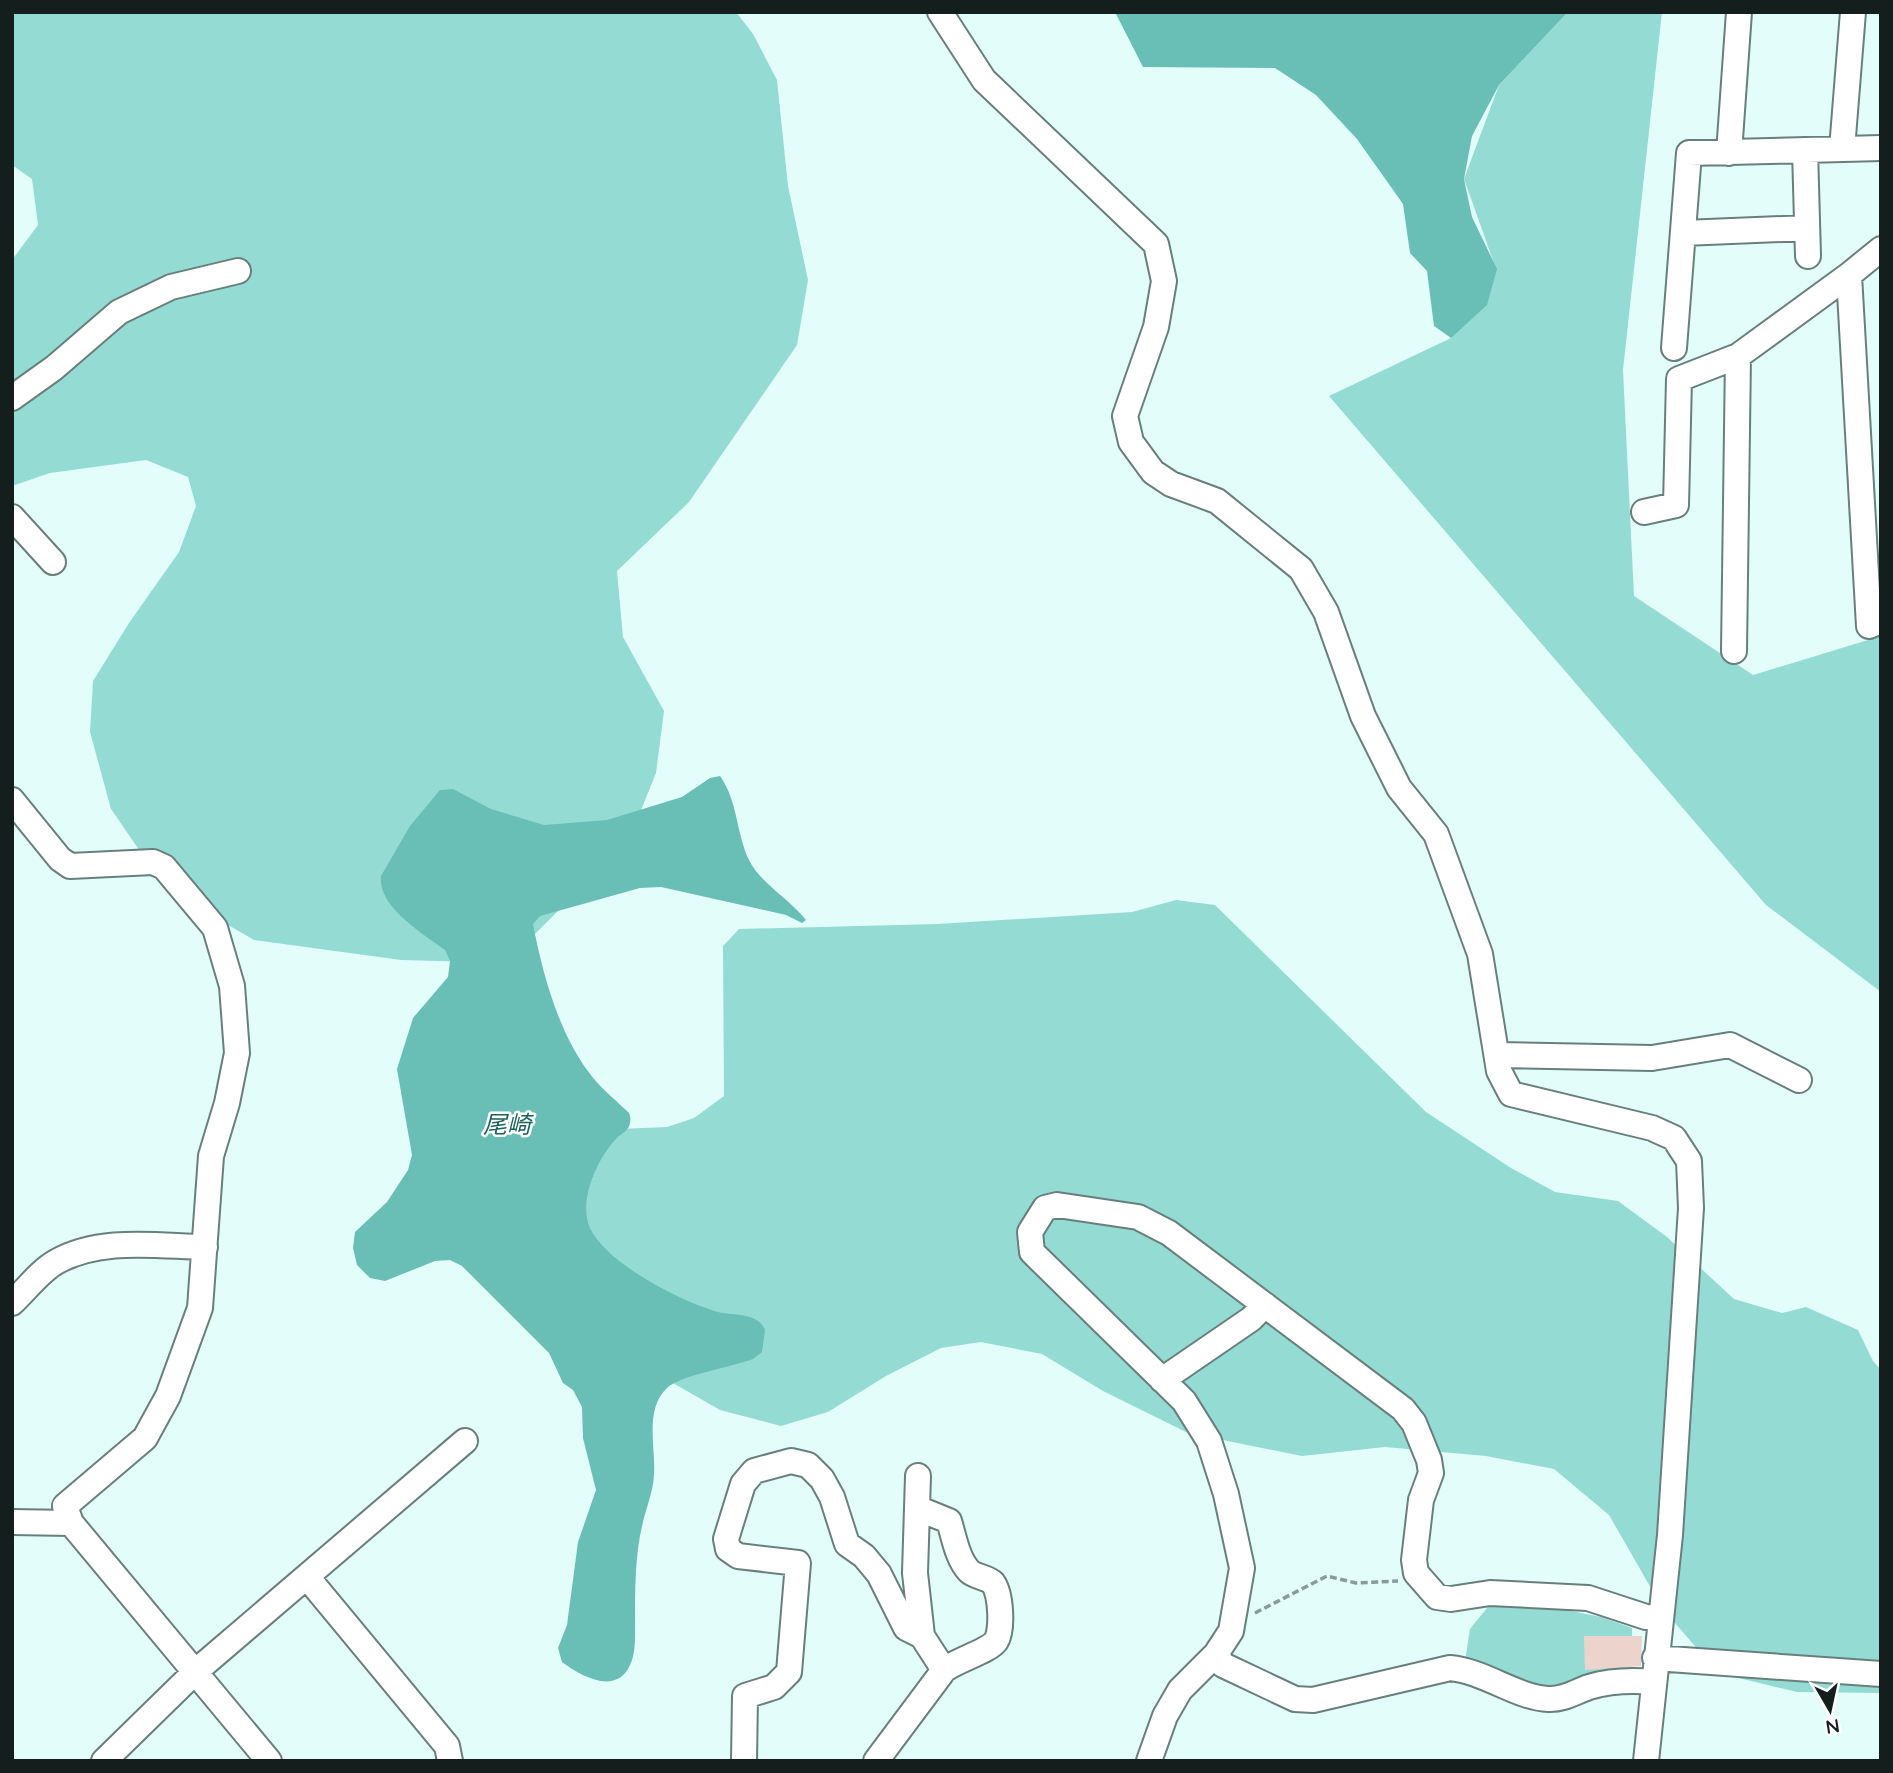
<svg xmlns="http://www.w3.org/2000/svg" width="1893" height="1773" font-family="Quicksand,'Noto Sans JP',sans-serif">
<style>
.green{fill:#94dcd3}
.water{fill:#69bfb5}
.building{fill:#ecd4cd}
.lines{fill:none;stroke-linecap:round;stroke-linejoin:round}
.street-casing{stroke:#687f7c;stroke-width:28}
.path{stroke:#879b98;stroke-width:3.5;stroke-dasharray:7 3.5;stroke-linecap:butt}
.street{stroke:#fff;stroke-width:24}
.labels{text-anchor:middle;stroke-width:5;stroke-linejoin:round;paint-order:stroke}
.water-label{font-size:24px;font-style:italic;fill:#1b625b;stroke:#fff}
</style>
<rect width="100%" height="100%" fill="#e3fefa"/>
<path class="green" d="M12 12H736L753 34 777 80 788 186 808 280 797 345 689 502 617 571 623 637 664 711 656 773 629 840 523 946 475 962 401 960 254 940 166 889 111 809 90 732 93 681 129 623 179 552 196 506 188 477 146 460 50 473 12 486V260L38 225 32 179 12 165Z
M1568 12H1662L1623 370 1634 596 1753 675 1881 636V992L1766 905 1329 396 1451 338 1496 269 1464 179 1499 85Z
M1176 900 1215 905 1426 1112 1511 1168 1555 1192 1618 1201 1667 1237 1734 1299 1782 1313 1806 1307 1858 1330 1873 1361 1881 1370V1693L1797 1692 1718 1673 1663 1609 1609 1515 1554 1469 1486 1456 1385 1447 1302 1456 1188 1433 1103 1391 1042 1354 981 1342 941 1348 886 1376 828 1412 781 1426 720 1410 645 1367 525 1149 568 1131 667 1127 694 1118 724 1096 723 946 739 929 937 924 1132 912Z
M1521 1601 1601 1617 1632 1628V1673L1546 1693 1465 1661 1470 1629 1491 1603Z"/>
<path class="water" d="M1115 12H1568L1499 85 1472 136 1464 179 1472 217 1497 269 1487 305 1451 338 1434 326 1427 271 1410 253 1403 204 1357 139 1316 95 1275 68 1143 67Z
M720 776C738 801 736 833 749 860 760 883 790 899 806 920L802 923 786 915 661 887 640 888 540 916 533 924C543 976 560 1038 594 1079 605 1092 618 1102 629 1113 631 1118 631 1123 628 1128 625 1133 619 1135 616 1139 597 1159 578 1201 590 1228 607 1264 680 1301 718 1312 734 1316 758 1312 765 1330L762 1352 753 1359C732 1367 681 1375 667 1388 644 1409 656 1449 654 1475 653 1492 647 1505 643 1522 635 1553 635 1590 635 1623 635 1636 636 1653 630 1665 616 1696 581 1676 562 1662L558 1648 567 1625 578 1542 596 1490 583 1438 582 1407 573 1390 563 1383 549 1353 462 1266 450 1260 435 1261 385 1281 370 1278 357 1265 353 1248 355 1232 387 1202 408 1170 412 1155 397 1069 413 1018 448 977 450 961 445 950C423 934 377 906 381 876L410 826 440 790 453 789 491 809 544 825 607 820 682 797 710 778Z"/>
<path class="building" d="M1584 1636H1642L1641 1666 1585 1670Z"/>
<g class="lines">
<g class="street-casing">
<path id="street" d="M940 12 984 80 1156 244 1164 281 1156 327 1125 416 1131 442 1153 472 1171 484 1217 501 1301 569 1326 612 1363 716 1399 788 1436 834 1480 954 1499 1071 1511 1094 1652 1128 1674 1138 1689 1161 1691 1208 1670 1535 1646 1761
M1842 149 1853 12
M1805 150 1808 256
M1729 153 1739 12
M1683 233 1807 228
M1881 249 1849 275 1869 626 1881 621
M1674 348 1689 153 1881 148
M12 398 54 368 119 312 171 287 238 271
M1644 512 1676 505 1679 379 1738 356 1849 275
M12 517 53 562
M1734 651 1738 356
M12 800 60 859 70 866 153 862 164 867 215 928 232 986 237 1053 227 1103 211 1156 200 1308 168 1396 145 1438 65 1506 71 1523 269 1761
M1497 1055 1652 1058 1730 1045 1799 1080
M12 1303C26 1290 40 1271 56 1262 100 1237 156 1246 205 1247
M1162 1380 1251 1319 1265 1305
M918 1476 915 1573 922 1636
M12 1522 71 1523
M307 1577 447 1746 450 1761
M1216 1654 1223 1665 1295 1699 1313 1700 1450 1668C1484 1671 1518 1698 1548 1699 1563 1700 1575 1692 1589 1687 1610 1681 1631 1680 1653 1682
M1655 1658 1881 1674
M104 1761 195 1672 465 1441
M744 1761 745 1696 774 1687 789 1672 798 1563 738 1556 728 1549 726 1539 743 1484 754 1471 791 1461 808 1465 822 1479 832 1497 847 1544 864 1556 879 1574 906 1628 922 1636 944 1670
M876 1761 944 1670C957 1660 989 1651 996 1641 1003 1630 1001 1594 993 1583 987 1577 975 1577 969 1571 957 1558 954 1537 949 1521L917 1508
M1149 1761 1165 1716 1180 1690 1216 1654 1231 1631 1242 1568 1226 1494 1209 1441 1184 1401 1032 1252 1030 1232 1045 1208 1057 1205 1138 1217 1169 1233 1403 1409 1414 1423 1429 1460 1431 1473 1421 1500 1414 1560 1416 1573 1437 1597 1451 1599 1490 1593 1588 1598 1646 1617 1660 1618"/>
</g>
<path class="path" d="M1255 1613 1327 1576 1356 1583 1398 1581"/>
<use href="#street" class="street"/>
</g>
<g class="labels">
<g class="water-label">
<text x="507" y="1133">尾崎</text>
</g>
</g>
<rect width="1893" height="1773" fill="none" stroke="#141e1d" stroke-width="28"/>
<g transform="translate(1830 1710) rotate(171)" stroke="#ffffff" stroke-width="5" paint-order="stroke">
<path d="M0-5L12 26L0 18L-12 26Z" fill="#141e1d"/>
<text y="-10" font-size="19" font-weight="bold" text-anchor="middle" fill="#141e1d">N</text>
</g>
</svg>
